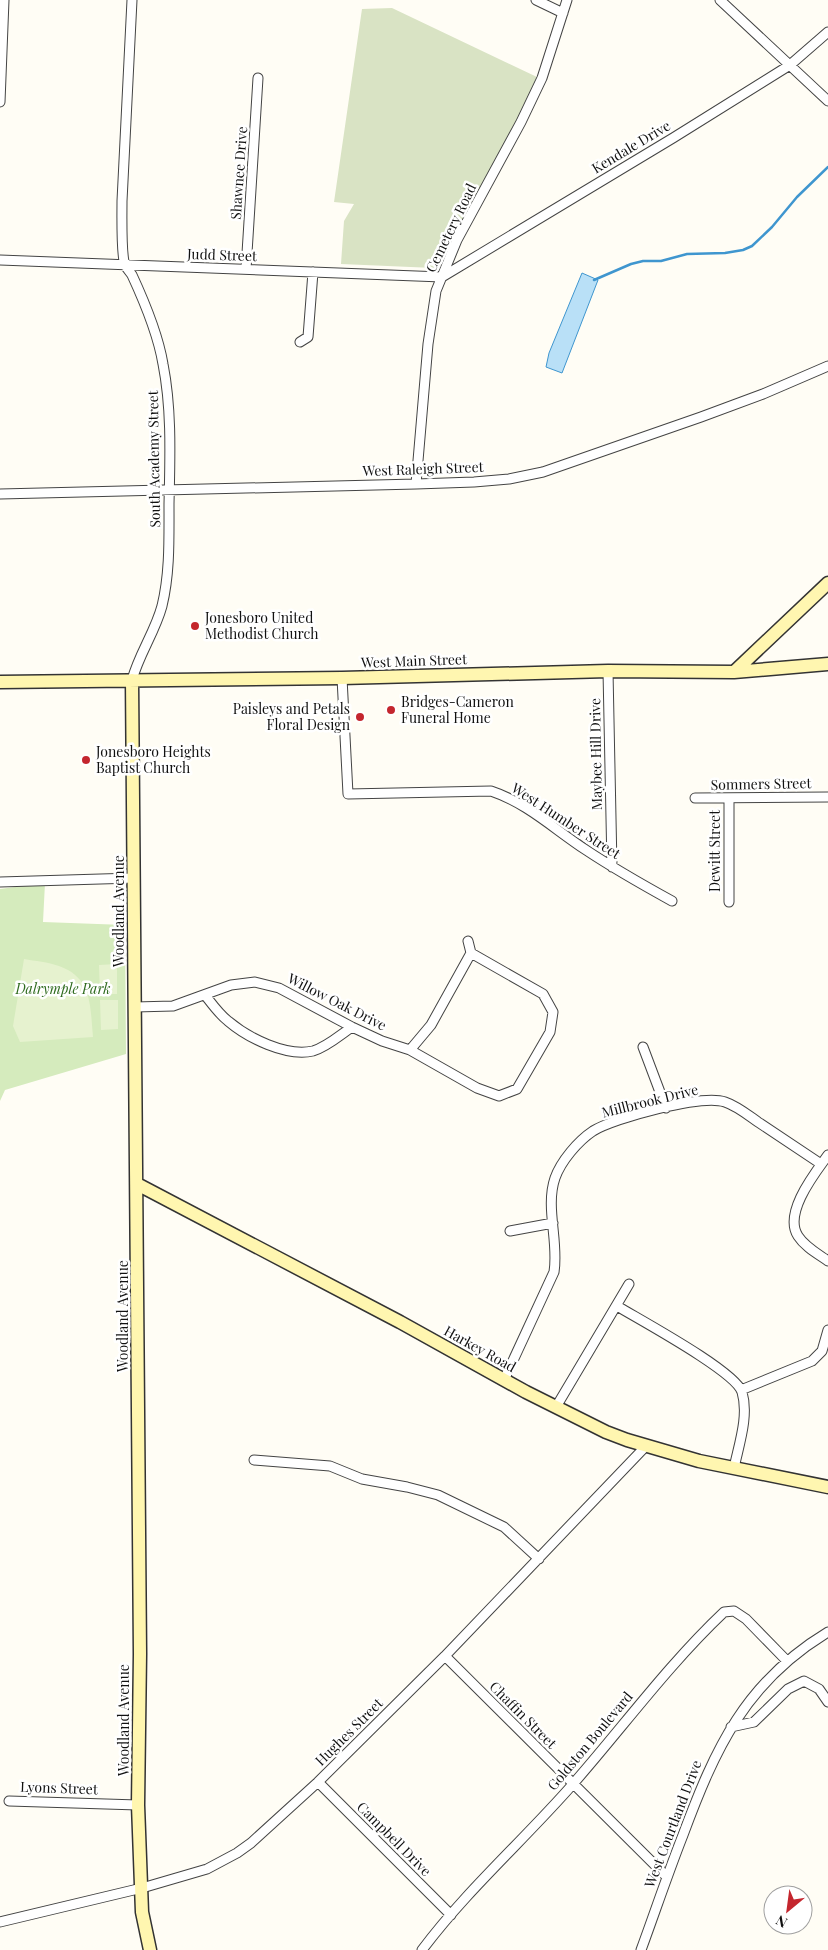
<svg xmlns="http://www.w3.org/2000/svg" width="828" height="1950" font-family="'Playfair Display',serif">
<style>
.green{fill:#d5ebbd}
.cemetery{fill:#d9e3c4}
.pitch{fill:#e6f2cf}
.water{fill:#b9e0f7;stroke:#3f96cf}
.lines{fill:none;stroke-linecap:round;stroke-linejoin:round}
.stream{stroke:#3f96cf;stroke-width:2.5}
.street-casing{stroke:#444;stroke-width:11}
.secondary-casing{stroke:#333;stroke-width:15}
.street{stroke:#fff;stroke-width:9}
.secondary{stroke:#fff6b0;stroke-width:12}
.poi-dot{fill:#c4262e;stroke:#fff;stroke-width:2}
.labels{text-anchor:middle;stroke-width:5;stroke-linejoin:round;paint-order:stroke}
.street-label{font-size:14px;fill:#111;stroke:#fff}
.poi-label{font-size:14px;fill:#111;stroke:#fff;text-anchor:start}
.park-label{font-size:14px;font-style:italic;fill:#2f6b1f;stroke:#fff}
</style>
<rect width="100%" height="100%" fill="#fffdf5"/>
<path class="green" d="M45 883 43 922 125 925 126 1054 5 1090 0 1101V889Z"/>
<path class="cemetery" d="M392 8 537 77 527 101 442 262 434 268 341 264 344 221 354 204 334 202 362 9Z"/>
<path class="pitch" d="M24 959C35 961 48 962 59 966 93 978 90 1007 93 1037L20 1042 13 1026Z
M117 964V994H100L99 965Z
M100 1000H118V1029L101 1030Z"/>
<path class="water" d="M582 273 598 280 562 373 546 367 549 353Z"/>
<g class="lines">
<path class="stream" d="M594 280 631 264 643 261H661L687 254 725 253 743 250 752 246 772 227 797 197 828 167"/>
<g class="street-casing">
<path id="street" d="M536 0 563 13
M720 0 828 101
M0 102 4 0
M0 260 442 277 673 138 790 65 828 32
M246 269 258 78
M300 342 308 337 313 272
M416 484 428 344 436 291 457 240 521 122 542 78 567 0
M0 494 416 484 474 482 509 479 543 472 701 417 763 394 828 366
M608 671 612 867
M342 678 348 794 491 791C527 803 554 829 586 850 613 868 643 885 672 901
M132 680C139 654 155 632 162 606 170 573 169 539 169 504 170 458 172 410 163 364 158 334 145 303 132 275 130 272 127 269 125 265 121 255 122 215 122 201L132 0
M695 798 828 797
M729 799V902
M0 882 134 878
M205 995C212 1004 219 1014 228 1021 248 1038 286 1057 313 1051 327 1047 340 1035 352 1027
M135 1007 173 1006 231 985 255 982 279 988 352 1027 382 1041 410 1050 431 1025 471 953 468 941
M643 1047 666 1108
M410 1050 477 1088 499 1096 517 1089 550 1032 553 1012 543 994 471 953
M828 1155C815 1173 783 1213 798 1236 805 1247 818 1254 828 1261
M510 1231 553 1223
M617 1306C640 1320 735 1371 742 1392 749 1416 739 1444 734 1468
M504 1380 554 1272C559 1242 545 1207 555 1178 561 1161 578 1141 593 1131 614 1118 702 1094 725 1102 737 1106 748 1115 758 1122 779 1136 800 1150 821 1164
M741 1390 812 1361 822 1351 828 1330
M556 1407 629 1284
M254 1460 330 1466 362 1479 407 1487 438 1495 504 1527 539 1559
M445 1656 667 1877
M731 1727 754 1722 788 1689 804 1681 819 1689 828 1702
M318 1782 451 1915
M9 1801 138 1805
M0 1922 142 1888 207 1869 237 1853 251 1843 318 1782 445 1656 646 1446
M422 1950C467 1890 524 1840 573 1784 623 1727 668 1665 724 1612L734 1611 746 1619 787 1661
M641 1950C655 1912 668 1873 683 1835 715 1749 745 1682 828 1632"/>
</g>
<g class="secondary-casing">
<path id="secondary" d="M734 672 828 583
M132 680 140 1654 138 1805 142 1912 150 1950
M0 682 342 678 608 671 734 672 828 664
M137 1184 400 1322 526 1392 606 1432 627 1440 699 1461 828 1487"/>
</g>
<use href="#street" class="street"/>
<use href="#secondary" class="secondary"/>
</g>
<g class="poi-dot">
<circle cx="195" cy="626" r="5"/>
<circle cx="391" cy="710" r="5"/>
<circle cx="360" cy="717" r="5"/>
<circle cx="86" cy="760" r="5"/>
</g>
<g class="labels">
<g class="street-label">
<text transform="translate(631 147) rotate(-31)" y="5">Kendale Drive</text>
<text transform="translate(239 173) rotate(-86)" y="5">Shawnee Drive</text>
<text transform="translate(451 228) rotate(-64)" y="5">Cemetery Road</text>
<text transform="translate(222 255) rotate(2)" y="5">Judd Street</text>
<text transform="translate(154 459) rotate(-91)" y="5">South Academy Street</text>
<text transform="translate(423 469) rotate(-2)" y="5">West Raleigh Street</text>
<text transform="translate(414 661) rotate(-2)" y="5">West Main Street</text>
<text transform="translate(596 754) rotate(-91)" y="5">Maybee Hill Drive</text>
<text transform="translate(761 784) rotate(-1)" y="5">Sommers Street</text>
<text transform="translate(566 821) rotate(33)" y="5">West Humber Street</text>
<text transform="translate(715 851) rotate(-90)" y="5">Dewitt Street</text>
<text transform="translate(119 911) rotate(-90)" y="5">Woodland Avenue</text>
<text transform="translate(337 1002) rotate(27)" y="5">Willow Oak Drive</text>
<text transform="translate(650 1101) rotate(-14)" y="5">Millbrook Drive</text>
<text transform="translate(123 1316) rotate(-90)" y="5">Woodland Avenue</text>
<text transform="translate(480 1349) rotate(29)" y="5">Harkey Road</text>
<text transform="translate(523 1715) rotate(45)" y="5">Chaffin Street</text>
<text transform="translate(124 1720) rotate(-90)" y="5">Woodland Avenue</text>
<text transform="translate(349 1732) rotate(-45)" y="5">Hughes Street</text>
<text transform="translate(590 1741) rotate(-50)" y="5">Goldston Boulevard</text>
<text transform="translate(59 1788) rotate(2)" y="5">Lyons Street</text>
<text transform="translate(673 1824) rotate(-69)" y="5">West Courtland Drive</text>
<text transform="translate(394 1839) rotate(45)" y="5">Campbell Drive</text>
</g>
<g class="poi-label">
<text x="205" y="623">Jonesboro United<tspan x="205" dy="16">Methodist Church</tspan></text>
<text x="401" y="707">Bridges-Cameron<tspan x="401" dy="16">Funeral Home</tspan></text>
<text x="350" y="714" text-anchor="end">Paisleys and Petals<tspan x="350" dy="16">Floral Design</tspan></text>
<text x="96" y="757">Jonesboro Heights<tspan x="96" dy="16">Baptist Church</tspan></text>
</g>
<g class="park-label">
<text x="63" y="994">Dalrymple Park</text>
</g>
</g>
<g transform="translate(788 1910) rotate(209)"><circle r="24" fill="#ffffff" stroke="#a0a0a0"/>
<path d="M0-4L9 19L0 12L-9 19Z" fill="#c4262e"/>
<text y="-8" font-size="14" font-weight="bold" text-anchor="middle" fill="#111111">N</text>
</g>
</svg>
